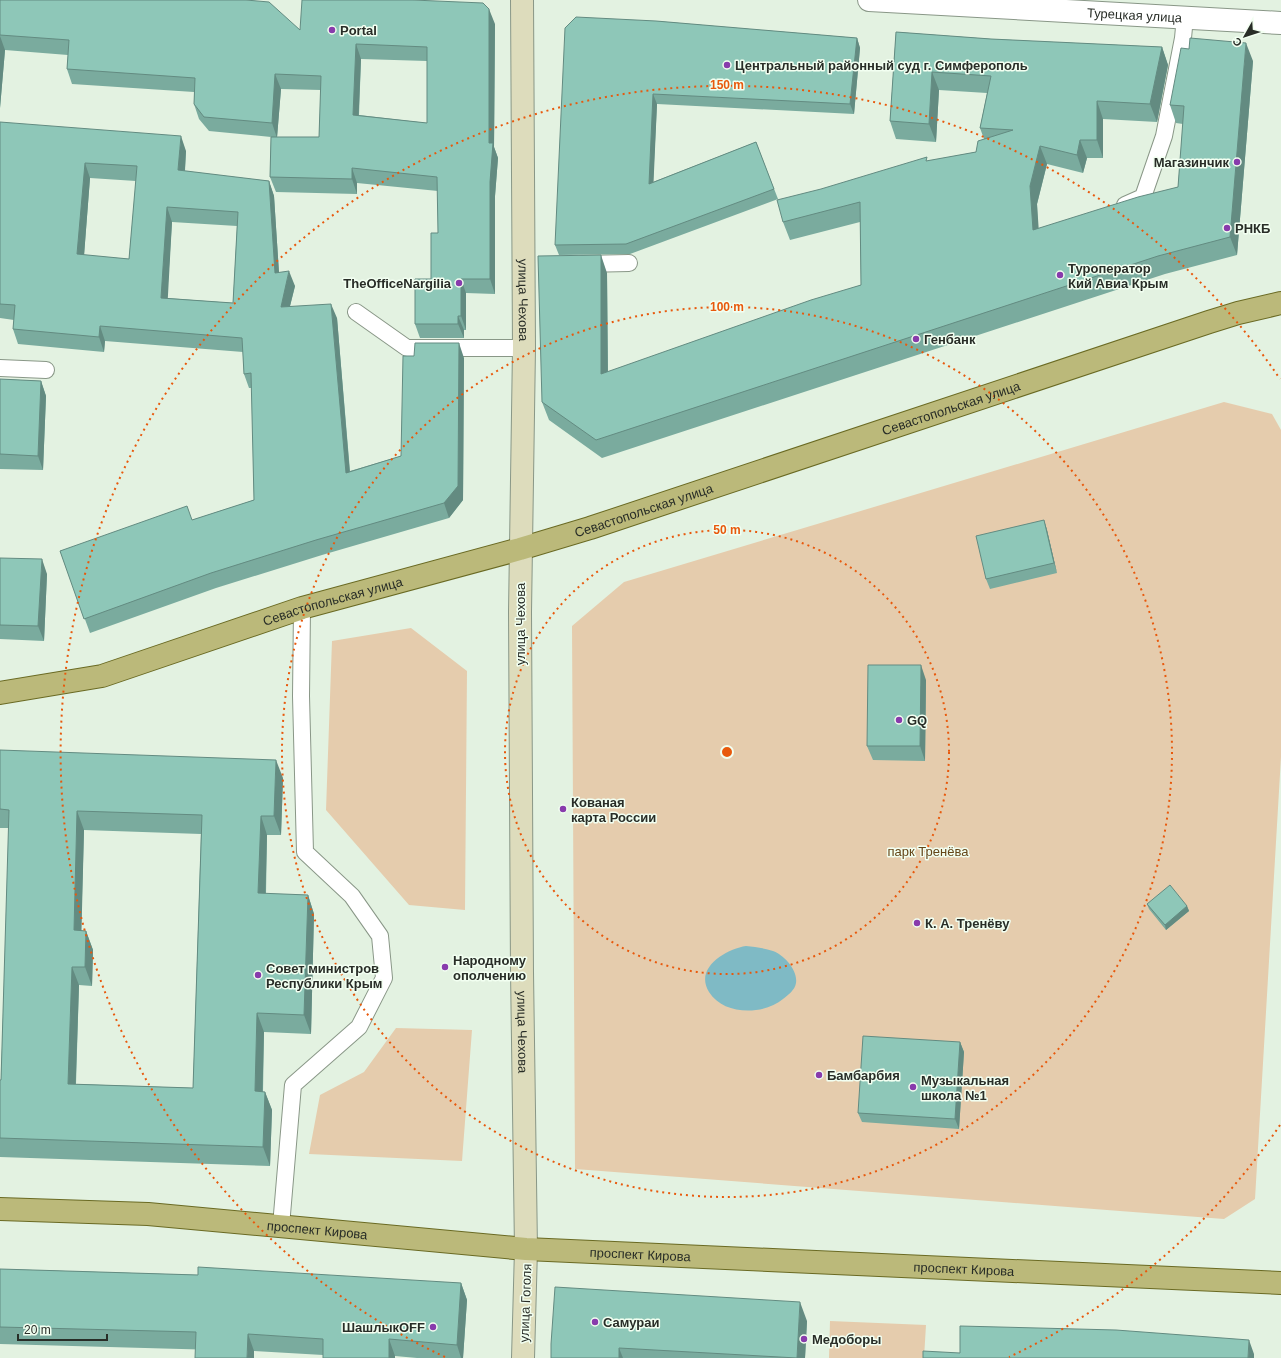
<svg xmlns="http://www.w3.org/2000/svg" width="1281" height="1358" font-family="Arial,sans-serif">
<style>
.green{fill:#e5ccad}
.water{fill:#7fbac5}
.lines{fill:none;stroke-linecap:round;stroke-linejoin:round}
.service-casing{stroke:#899787;stroke-width:18}
.minor-casing{stroke:#899787;stroke-width:24}
.secondary-casing{stroke:#899787;stroke-width:24}
.primary-casing{stroke:#6a6a23;stroke-width:24}
.service{stroke:#fff;stroke-width:16}
.minor{stroke:#fff;stroke-width:22}
.secondary{stroke:#dddcbc;stroke-width:22}
.primary{stroke:#bbb97a;stroke-width:22}
.wall{fill:#7aab9e;fill-rule:evenodd}
.shaded-wall{fill:#638b81}
.building{fill:#8ec7b8;stroke:#638b81;fill-rule:evenodd}
.ring{fill:none;stroke:#e8590c;stroke-width:2;stroke-dasharray:2 4}
.poi-dot{fill:#883bac;stroke:#f2fff1;stroke-width:1.5}
.labels{text-anchor:middle;stroke-width:3;stroke-linejoin:round;paint-order:stroke}
.street-label{font-size:13px;fill:#282d27;stroke:#f2fff1}
.poi-label{font-size:13px;font-weight:bold;fill:#282d27;stroke:#f2fff1;text-anchor:start}
.park-label{font-size:13px;fill:#654618;stroke:#f2fff1}
.centre{fill:#e8590c;stroke:#f2fff1;stroke-width:2}
.ring-label{font-size:12px;text-anchor:middle;font-weight:bold;fill:#e8590c;stroke:#f2fff1;stroke-width:3;stroke-linejoin:round;paint-order:stroke}
</style>
<rect width="100%" height="100%" fill="#e3f2e1"/>
<path class="green" d="M1224 402 1272 414 1281 430V757L1255 1199 1224 1219 575 1169 572 626 624 582Z
M411 628 467 671 465 910 409 905 326 810 332 641Z
M396 1028 472 1030 462 1161 309 1154 320 1095 364 1072Z
M830 1321 926 1325 924 1358H829Z"/>
<path class="water" d="M746 946C755 947 764 948 773 951 784 955 798 970 796 983 795 990 788 995 783 999 764 1015 724 1016 709 992 694 968 726 949 746 946Z"/>
<g class="lines">
<g class="service-casing">
<path id="service" d="M1125 205 1143 197 1164 136 1183 38 1185 17
M583 264 629 263
M356 312 407 348H524
M0 368 46 370
M281 1226 293 1085 359 1027 384 978 380 936 352 896 305 852 301 696 302 608"/>
</g>
<g class="minor-casing">
<g id="minor">
<path id="s1" d="M869 0 1281 23"/>
</g>
</g>
<g class="secondary-casing">
<g id="secondary">
<path id="s2" d="M522 0 524 348 520 612 522 972 526 1249 523 1358"/>
</g>
</g>
<g class="primary-casing">
<g id="primary">
<path id="s3" d="M0 693 102 676 302 608 520 549 590 528 1209 322 1238 313 1281 303"/>
<path id="s4" d="M0 1209 148 1214 526 1249 1281 1283"/>
</g>
</g>
<use href="#service" class="service"/>
<use href="#minor" class="minor"/>
<use href="#secondary" class="secondary"/>
<use href="#primary" class="primary"/>
</g>
<path class="wall" d="M0 0 300 30 495 24 494 147 498 158 495 196V294L466 293V330H464V338H420L415 324 431 279 438 233V191L357 183V194L276 192 270 177 271 137 209 131 199 119 194 104V92L72 84 67 69 68 55 5 50 0 108ZM361 59 427 61V123L359 115ZM281 89 321 90 319 137H277Z
M656 21 857 38 860 48 854 114 657 104 653 182 756 142 778 199 630 254 559 255 555 245Z
M896 32 991 39 1162 47 1168 65 1157 122 1103 119V158H1087L1083 173 1047 164 1037 204 1038 229 1178 187 1183 124 1176 123 1170 105 1253 61 1237 255 1165 274 602 458 549 420 542 402 607 273 608 372 861 285 860 222 790 240 783 222 928 161 976 152 984 139 980 128 987 93 939 90 936 142 896 139 890 121Z
M0 122 186 151 185 171 269 181 274 196 279 273 295 286 290 306 337 318 350 471 401 456 464 358 463 500 449 518 322 555 216 588 90 633 60 551 192 520 254 500 252 388H249L244 374 243 352 105 341 104 352 18 344 13 329 14 320 0 318ZM90 178 136 181 129 259 84 255ZM172 222 237 226 233 303 167 298Z
M0 379 41 381 46 396 43 470 0 469Z
M1044 520 1047 530 1057 573 990 589 986 579Z
M0 558 47 574 44 641 0 639Z
M926 680 925 761 873 760 867 746Z
M0 750 283 778 281 835H267L266 894 308 895 314 914 311 1034 264 1032 263 1092H265L272 1110 270 1166 0 1157V1080H1L9 828H0ZM84 830 201 834 193 1088 76 1084 79 985 92 986 93 950 86 931H81Z
M1147 904 1187 906 1189 911 1166 930 1149 909Z
M960 1042 964 1052 959 1129 862 1122 858 1113Z
M0 1269 461 1283 467 1300 463 1358H417L395 1356 323 1355 254 1351 0 1344Z
M807 1321 805 1358H551Z"/>
<path class="shaded-wall" d="M489 9 495 24 494 147 498 158 495 196V294L490 279 489 143Z
M0 36 5 50 0 108Z
M857 38 860 48 854 114 850 104Z
M1246 43 1253 61 1237 255 1230 237Z
M356 44 361 59 358 129 353 115Z
M1162 47 1168 65 1157 122 1150 104Z
M932 72 939 90 936 142 929 124Z
M275 74 281 89 277 138 272 123Z
M653 94 657 104 653 194 649 184Z
M1097 101 1103 119V158L1097 140Z
M181 136 186 151 184 184 178 170Z
M1080 140 1087 158 1083 173 1077 155Z
M1040 146 1047 164 1037 204 1040 248 1033 230 1030 186Z
M85 163 90 178 83 269 77 254Z
M352 168 357 183V194L352 179Z
M269 181 274 196 280 288 275 273Z
M167 207 172 222 167 313 161 298Z
M601 255 607 273 608 393 601 374Z
M289 271 295 286 286 322 281 307Z
M461 279 466 293V330L461 316Z
M331 304 337 318 351 487 346 473Z
M458 316 464 330V338L458 324Z
M100 326 105 341 104 352 99 337Z
M459 343 464 358 463 500 449 518 444 503Z
M41 381 46 396 43 470 38 456Z
M1044 520 1047 530 1057 573 1054 563Z
M42 559 47 574 44 641 38 626Z
M921 665 926 680 925 761 920 746Z
M276 760 283 778 281 835 274 816Z
M77 811 84 830 81 949 74 930Z
M261 816 267 835 265 912 258 893Z
M308 895 314 914 311 1034 304 1015Z
M1187 906 1189 911 1166 930 1165 925Z
M86 931 93 950 92 986 85 967Z
M72 967 79 985 75 1103 68 1084Z
M257 1013 264 1032 262 1110 255 1091Z
M960 1042 964 1052 959 1129 955 1119Z
M265 1092 272 1110 270 1166 263 1147Z
M461 1283 467 1300 463 1358H461L457 1345Z
M800 1302 807 1321 805 1358H797Z
M248 1334 254 1351V1358H247Z
M389 1339 395 1356V1358H389Z
M1249 1340 1254 1354V1358H1248Z
M619 1348 623 1358H619Z"/>
<path class="building" d="M0 0H246L269 2 300 30 302 0H413L483 3 489 9V143H493L490 182V279H461V316H458V324H415V279H431V233H438L437 177 352 168V179L270 177 271 137H319L321 76 275 74 272 123 204 117 194 104 195 78 67 69 69 40 0 35ZM356 44 427 47V123L353 115Z
M576 17 656 21 857 38 850 104 653 94 649 184 756 142 774 189 626 244 555 245 565 28Z
M896 32 991 39 1162 47 1150 104 1097 101V140H1080L1077 155 1040 146 1030 186 1033 230 1138 197 1178 187 1184 106 1170 105 1181 48 1189 49 1190 38 1246 43 1230 237 1158 256 596 440 542 402 538 256 601 255V374L811 300 861 285 860 202 783 222 777 200 821 189 927 157 926 161 976 152 978 141 1013 130 980 128 991 76 932 72 929 124 890 121Z
M0 122 181 136 178 170 269 181 275 273 289 271 281 307 331 304 346 473 401 456 403 356H414L415 343H459L458 486 444 503 316 540 211 573 84 619 60 551 187 506 192 520 254 500 251 373 244 374 242 338 100 326 99 337 13 329 15 305 0 304ZM85 163 137 166 129 259 77 254ZM167 207 238 212 233 303 161 298Z
M0 379 41 381 38 456 0 454Z
M1044 520 1054 563 986 579 976 536Z
M0 558 42 559 38 626 0 625Z
M868 665H921L920 746H867Z
M0 750 276 760 274 816H261L258 893 308 895 304 1015 257 1013 255 1091 265 1092 263 1147 0 1138V1080H1L9 810 0 809ZM77 811 202 815 193 1088 68 1084 72 967H85L86 931 74 930Z
M1170 885 1187 906 1165 925 1147 904Z
M863 1036 960 1042 955 1119 858 1113Z
M198 1267 461 1283 457 1345 389 1339V1358H323V1339L248 1334 247 1358H195L196 1332 0 1327V1269L198 1275Z
M555 1287 800 1302 797 1358 619 1348V1358H551V1344Z
M960 1326 1116 1330 1249 1340 1248 1358H923V1351L960 1353Z"/>
<g class="ring">
<circle cx="727" cy="752" r="222"/>
<circle cx="727" cy="752" r="445"/>
<path d="M1280 1125A667 667 0 0 1 1009 1357M445 1357A667 667 0 1 1 1280 379"/>
</g>
<g class="poi-dot">
<circle cx="332" cy="30" r="4"/>
<circle cx="727" cy="65" r="4"/>
<circle cx="1237" cy="162" r="4"/>
<circle cx="1227" cy="228" r="4"/>
<circle cx="1060" cy="275" r="4"/>
<circle cx="459" cy="283" r="4"/>
<circle cx="916" cy="339" r="4"/>
<circle cx="899" cy="720" r="4"/>
<circle cx="563" cy="809" r="4"/>
<circle cx="917" cy="923" r="4"/>
<circle cx="445" cy="967" r="4"/>
<circle cx="258" cy="975" r="4"/>
<circle cx="819" cy="1075" r="4"/>
<circle cx="913" cy="1087" r="4"/>
<circle cx="595" cy="1322" r="4"/>
<circle cx="433" cy="1327" r="4"/>
<circle cx="804" cy="1339" r="4"/>
</g>
<g class="labels">
<g class="street-label">
<text dy="5" stroke="none"><textPath href="#s1" startOffset="266">Турецкая улица</textPath></text>
<text dy="5" stroke="none"><textPath href="#s2" startOffset="300">улица Чехова</textPath></text>
<text dy="5" stroke="none"><textPath href="#s3" startOffset="994">Севастопольская улица</textPath></text>
<text dy="5" stroke="none"><textPath href="#s3" startOffset="670">Севастопольская улица</textPath></text>
<text dy="5" stroke="none"><textPath href="#s3" startOffset="346">Севастопольская улица</textPath></text>
<text transform="translate(520 624) rotate(-90)" y="5">улица Чехова</text>
<text dy="5" stroke="none"><textPath href="#s2" startOffset="1032">улица Чехова</textPath></text>
<text dy="5" stroke="none"><textPath href="#s4" startOffset="318">проспект Кирова</textPath></text>
<text dy="5" stroke="none"><textPath href="#s4" startOffset="642">проспект Кирова</textPath></text>
<text dy="5" stroke="none"><textPath href="#s4" startOffset="966">проспект Кирова</textPath></text>
<text transform="translate(525 1303) rotate(-88)" y="5">улица Гоголя</text>
</g>
<g class="poi-label">
<text x="340" y="35">Portal</text>
<text x="735" y="70">Центральный районный суд г. Симферополь</text>
<text x="1229" y="167" text-anchor="end">Магазинчик</text>
<text x="1235" y="233">РНКБ</text>
<text x="1068" y="273">Туроператор<tspan x="1068" dy="15">Кий Авиа Крым</tspan></text>
<text x="451" y="288" text-anchor="end">TheOfficeNargilia</text>
<text x="924" y="344">Генбанк</text>
<text x="907" y="725">GQ</text>
<text x="571" y="807">Кованая<tspan x="571" dy="15">карта России</tspan></text>
<text x="925" y="928">К. А. Тренёву</text>
<text x="453" y="965">Народному<tspan x="453" dy="15">ополчению</tspan></text>
<text x="266" y="973">Совет министров<tspan x="266" dy="15">Республики Крым</tspan></text>
<text x="827" y="1080">Бамбарбия</text>
<text x="921" y="1085">Музыкальная<tspan x="921" dy="15">школа №1</tspan></text>
<text x="603" y="1327">Самураи</text>
<text x="425" y="1332" text-anchor="end">ШашлыкOFF</text>
<text x="812" y="1344">Медоборы</text>
</g>
<g class="park-label">
<text x="928" y="856">парк Тренёва</text>
</g>
</g>
<circle cx="727" cy="752" r="6" class="centre"/>
<g class="ring-label">
<text x="727" y="89">150 m</text>
<text x="727" y="311">100 m</text>
<text x="727" y="534">50 m</text>
</g>
<g transform="translate(1245 36) rotate(231)" stroke="#f2fff1" stroke-width="3" paint-order="stroke">
<path d="M0-3L7 15L0 10L-7 15Z" fill="#282d27"/>
<text y="-6" font-size="11" font-weight="bold" text-anchor="middle" fill="#282d27">С</text>
</g>
<path d="M18 1334v6h89v-6" fill="none" stroke="#282d27" stroke-width="2"/>
<text x="24" y="1334" font-size="12" fill="#282d27" stroke="#f2fff1" stroke-width="3" paint-order="stroke">20 m</text>
</svg>
